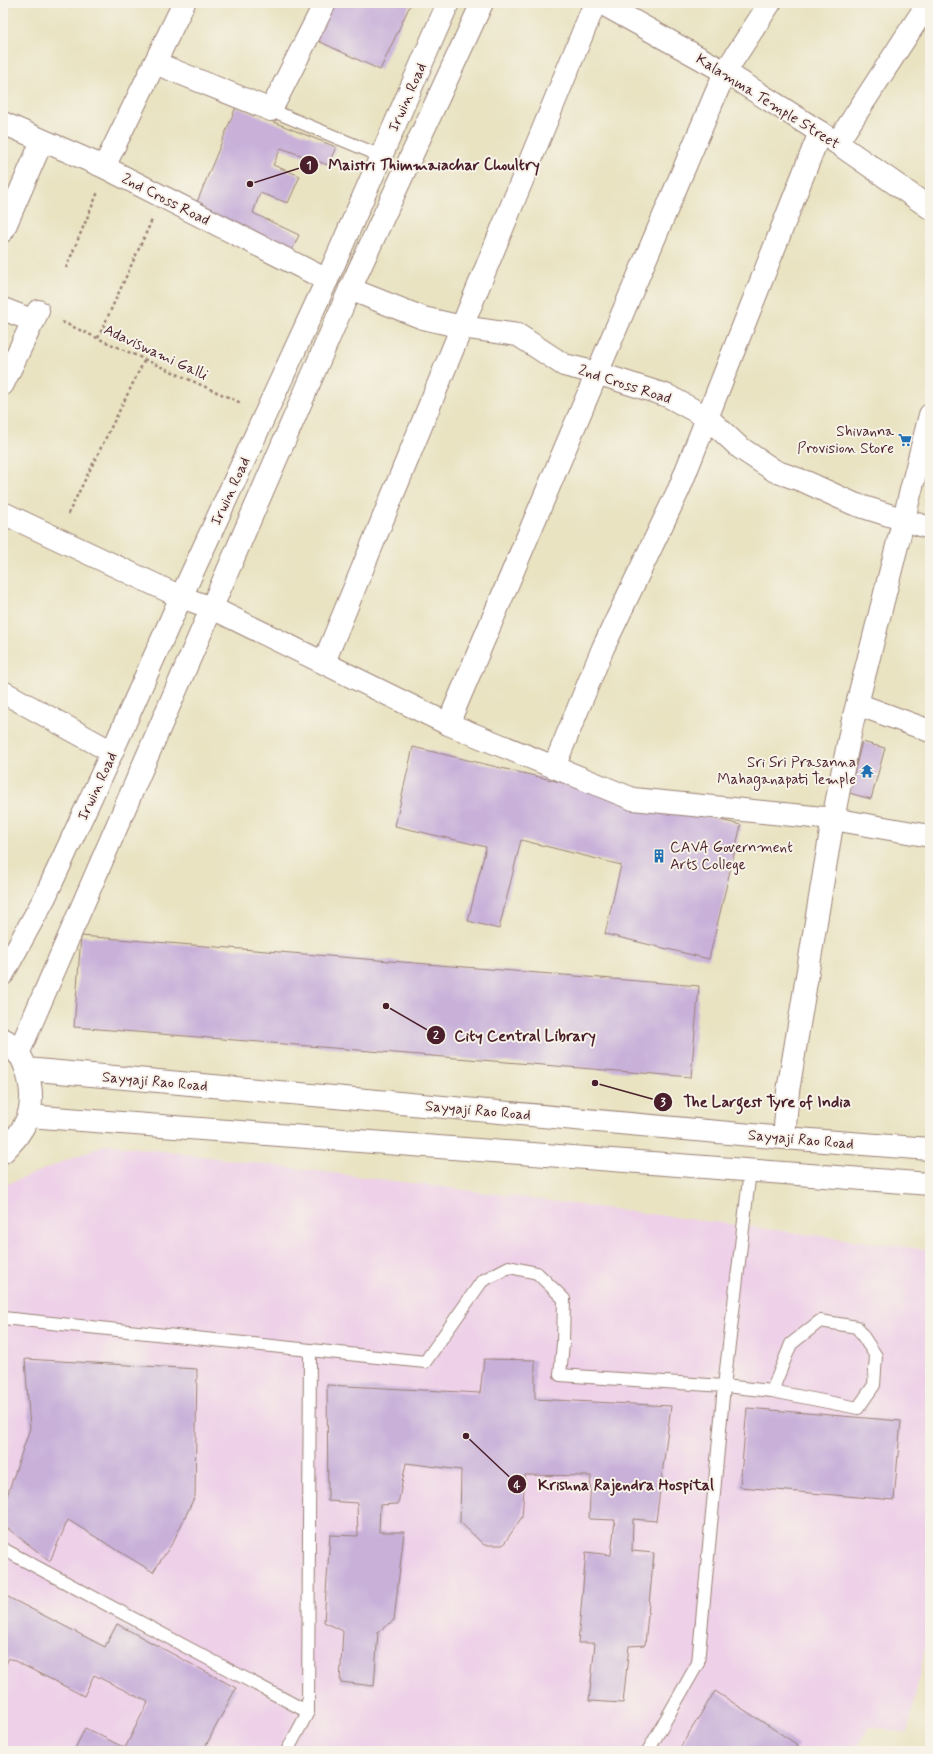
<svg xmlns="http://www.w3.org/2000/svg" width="933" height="1754" font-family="Mynerve,sans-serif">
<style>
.built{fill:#eed0e8}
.building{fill:#c8b0d9}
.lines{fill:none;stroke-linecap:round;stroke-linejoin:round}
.lane-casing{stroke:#9a8176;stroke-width:14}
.street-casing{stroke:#9a8176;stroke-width:24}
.secondary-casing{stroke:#9a8176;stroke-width:24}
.path{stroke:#9a8176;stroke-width:2.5;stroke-dasharray:3 3;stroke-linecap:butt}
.lane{stroke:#fff;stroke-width:12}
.street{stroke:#fff;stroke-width:22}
.secondary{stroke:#fff;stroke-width:22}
.labels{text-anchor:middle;stroke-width:4;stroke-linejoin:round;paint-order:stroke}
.street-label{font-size:15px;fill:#4a1f2b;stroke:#f7f3e8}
.poi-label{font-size:15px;fill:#4a1f2b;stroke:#f7f3e8;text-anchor:end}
.leader{fill:none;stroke:#4a1f2b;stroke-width:1.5}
.callout-dot{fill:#4a1f2b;stroke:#f7f3e8;stroke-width:1.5}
.mark-label{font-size:12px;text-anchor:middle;font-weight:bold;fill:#fff}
.callout-label{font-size:16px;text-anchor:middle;font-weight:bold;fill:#4a1f2b;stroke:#f7f3e8;stroke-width:4;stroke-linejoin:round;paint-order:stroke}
</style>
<rect width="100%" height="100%" fill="#f7f3e8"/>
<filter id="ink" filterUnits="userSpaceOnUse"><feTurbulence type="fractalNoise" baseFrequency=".025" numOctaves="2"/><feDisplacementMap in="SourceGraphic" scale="8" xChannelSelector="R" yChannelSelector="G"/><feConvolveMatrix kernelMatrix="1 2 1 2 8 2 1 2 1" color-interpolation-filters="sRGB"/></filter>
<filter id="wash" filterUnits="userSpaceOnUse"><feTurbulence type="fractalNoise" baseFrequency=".012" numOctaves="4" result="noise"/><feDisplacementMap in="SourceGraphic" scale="16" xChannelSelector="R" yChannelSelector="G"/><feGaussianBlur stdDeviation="0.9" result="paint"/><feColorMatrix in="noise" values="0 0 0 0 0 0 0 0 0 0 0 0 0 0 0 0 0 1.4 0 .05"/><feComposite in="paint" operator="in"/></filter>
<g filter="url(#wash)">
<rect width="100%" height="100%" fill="#e9e3c2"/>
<path class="built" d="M107 1144 930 1250V1622L908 1733 870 1726 854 1751H3V1186Z"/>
<g id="blocks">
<path class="building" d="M328 3H411L380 70 312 38Z
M236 107 336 147 328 165 281 148 273 165 300 176 288 203 260 193 253 213 299 235 290 255 195 207Z
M862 742 885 748 871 799 849 793Z
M413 747 741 825 709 959 605 934 621 865 521 840 499 929 468 921 486 847 395 826Z
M81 936 699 986 691 1077 74 1027Z
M25 1359 197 1369 195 1496 173 1542 153 1572 68 1520 50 1561 3 1525V1508L30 1428Z
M484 1359 535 1360V1399L671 1406 656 1521 633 1519 632 1551 654 1553 645 1645 629 1646 623 1703 589 1701 595 1643H578L586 1552 611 1555 615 1520 589 1519 591 1476 525 1475 522 1517 503 1545H484L460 1522 461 1470 406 1463 398 1504 380 1505 379 1532H404L394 1620 378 1632 374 1686 340 1682 343 1631 324 1622 330 1535 358 1536 357 1503 328 1501 327 1385 480 1393Z
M747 1408 901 1421 894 1500 740 1487Z
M6 1596 105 1647 117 1624 236 1688 203 1751H74L85 1728 125 1748 148 1702 94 1675 84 1696 9 1658 3 1670V1601Z
M715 1691 798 1745 795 1751H678Z"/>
</g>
</g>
<g filter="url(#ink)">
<use href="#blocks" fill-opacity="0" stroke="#9a8176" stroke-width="1"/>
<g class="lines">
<g class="lane-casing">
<path id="lane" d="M271 110 381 156
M3 1318 425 1362 482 1281 509 1267 537 1273 564 1299 563 1343 560 1375 724 1386 750 1171
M3 1549 308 1712 310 1350
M287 1751 308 1712
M648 1751 698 1663 724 1386 772 1391 858 1408 874 1385 876 1356 857 1327 820 1321 791 1344 772 1391"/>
</g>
<g class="street-casing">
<path id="street" d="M155 63 271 110 325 3
M3 123 104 167 327 280
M837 143 928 3
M104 167 184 3
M3 231 42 141
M350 289 423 318 462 327 518 335 564 365 597 373 668 396 708 418 739 447 775 471 806 482 854 504 930 528
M3 309 34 321
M3 384 38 311
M3 513 181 597 212 608 448 724 633 799 833 819 930 836
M324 662 595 3
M3 692 112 752
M857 704 930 731
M448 724 725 72 770 3
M554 767 603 648 679 489 820 132
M784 1138 788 1091 833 819 852 724 930 415"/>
</g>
<g class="secondary-casing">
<path id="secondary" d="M601 3 725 72 837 143 930 208
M3 974 45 897 112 752 181 597 327 280 448 3
M3 1039C27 1051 36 1093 28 1117 22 1132 14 1141 3 1152
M18 1054 350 289 482 3
M26 1069 784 1138 930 1149
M28 1116 930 1184"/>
</g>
<path class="path" d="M66 268 98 192
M62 322 241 403
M98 338 152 220
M68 514 145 359"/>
<use href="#lane" class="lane"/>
<use href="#street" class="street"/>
<use href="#secondary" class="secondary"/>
</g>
</g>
<defs>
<g id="supermarket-bare" transform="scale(1.08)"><path d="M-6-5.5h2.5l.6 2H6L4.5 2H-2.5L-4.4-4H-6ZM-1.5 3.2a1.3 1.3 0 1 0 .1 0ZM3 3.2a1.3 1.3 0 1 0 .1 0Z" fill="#1f6fb2" stroke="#f7f3e8" stroke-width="2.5" paint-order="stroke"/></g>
<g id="temple-bare" transform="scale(1.08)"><path d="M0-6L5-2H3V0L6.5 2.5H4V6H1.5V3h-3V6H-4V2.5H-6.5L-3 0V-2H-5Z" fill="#1f6fb2" stroke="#f7f3e8" stroke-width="2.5" paint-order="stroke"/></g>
<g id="building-bare" transform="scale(1.08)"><path d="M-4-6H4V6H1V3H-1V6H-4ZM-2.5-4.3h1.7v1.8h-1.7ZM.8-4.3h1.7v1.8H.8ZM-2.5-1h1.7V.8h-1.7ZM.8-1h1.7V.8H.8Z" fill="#1f6fb2" stroke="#f7f3e8" stroke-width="2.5" paint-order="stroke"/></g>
</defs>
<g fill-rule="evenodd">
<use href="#supermarket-bare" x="905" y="440"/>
<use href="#temple-bare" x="867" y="771"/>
<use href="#building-bare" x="659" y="856"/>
</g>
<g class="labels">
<g class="street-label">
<text transform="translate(407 97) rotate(-66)" y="5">Irwin Road</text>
<text transform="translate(768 101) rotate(32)" y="5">Kalamma Temple Street</text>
<text transform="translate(166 199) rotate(27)" y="5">2nd Cross Road</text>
<text transform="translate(156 352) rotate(25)" y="5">Adaviswami Galli</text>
<text transform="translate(625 384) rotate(18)" y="5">2nd Cross Road</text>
<text transform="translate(230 491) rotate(-65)" y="5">Irwin Road</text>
<text transform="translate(97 786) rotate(-65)" y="5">Irwin Road</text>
<text transform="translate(155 1081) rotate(5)" y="5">Sayyaji Rao Road</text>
<text transform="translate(478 1110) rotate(5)" y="5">Sayyaji Rao Road</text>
<text transform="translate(801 1139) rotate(5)" y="5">Sayyaji Rao Road</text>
</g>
<g class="poi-label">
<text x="894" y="436">Shivanna<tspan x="894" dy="17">Provision Store</tspan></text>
<text x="856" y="767">Sri Sri Prasanna<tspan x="856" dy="17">Mahaganapati Temple</tspan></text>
<text x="670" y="852" text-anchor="start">CAVA Government<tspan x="670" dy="17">Arts College</tspan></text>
</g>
</g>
<path class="leader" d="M250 184L309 165M386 1006L436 1035M595 1083L663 1102M466 1436L517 1484"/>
<g class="callout-dot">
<circle cx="250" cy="184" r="4"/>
<circle cx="386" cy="1006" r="4"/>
<circle cx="595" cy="1083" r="4"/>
<circle cx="466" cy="1436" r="4"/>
<circle cx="309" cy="165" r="10"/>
<circle cx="436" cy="1035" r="10"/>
<circle cx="663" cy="1102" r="10"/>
<circle cx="517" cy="1484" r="10"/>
</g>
<g class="mark-label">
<text x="309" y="169">1</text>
<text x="436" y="1039">2</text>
<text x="663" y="1106">3</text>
<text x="517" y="1489">4</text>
</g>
<g class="callout-label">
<text x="434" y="170">Maistri Thimmaiachar Choultry</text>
<text x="525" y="1041">City Central Library</text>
<text x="767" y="1107">The Largest Tyre of India</text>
<text x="626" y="1490">Krishna Rajendra Hospital</text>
</g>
<rect width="933" height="1754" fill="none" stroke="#f7f3e8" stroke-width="16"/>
</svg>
